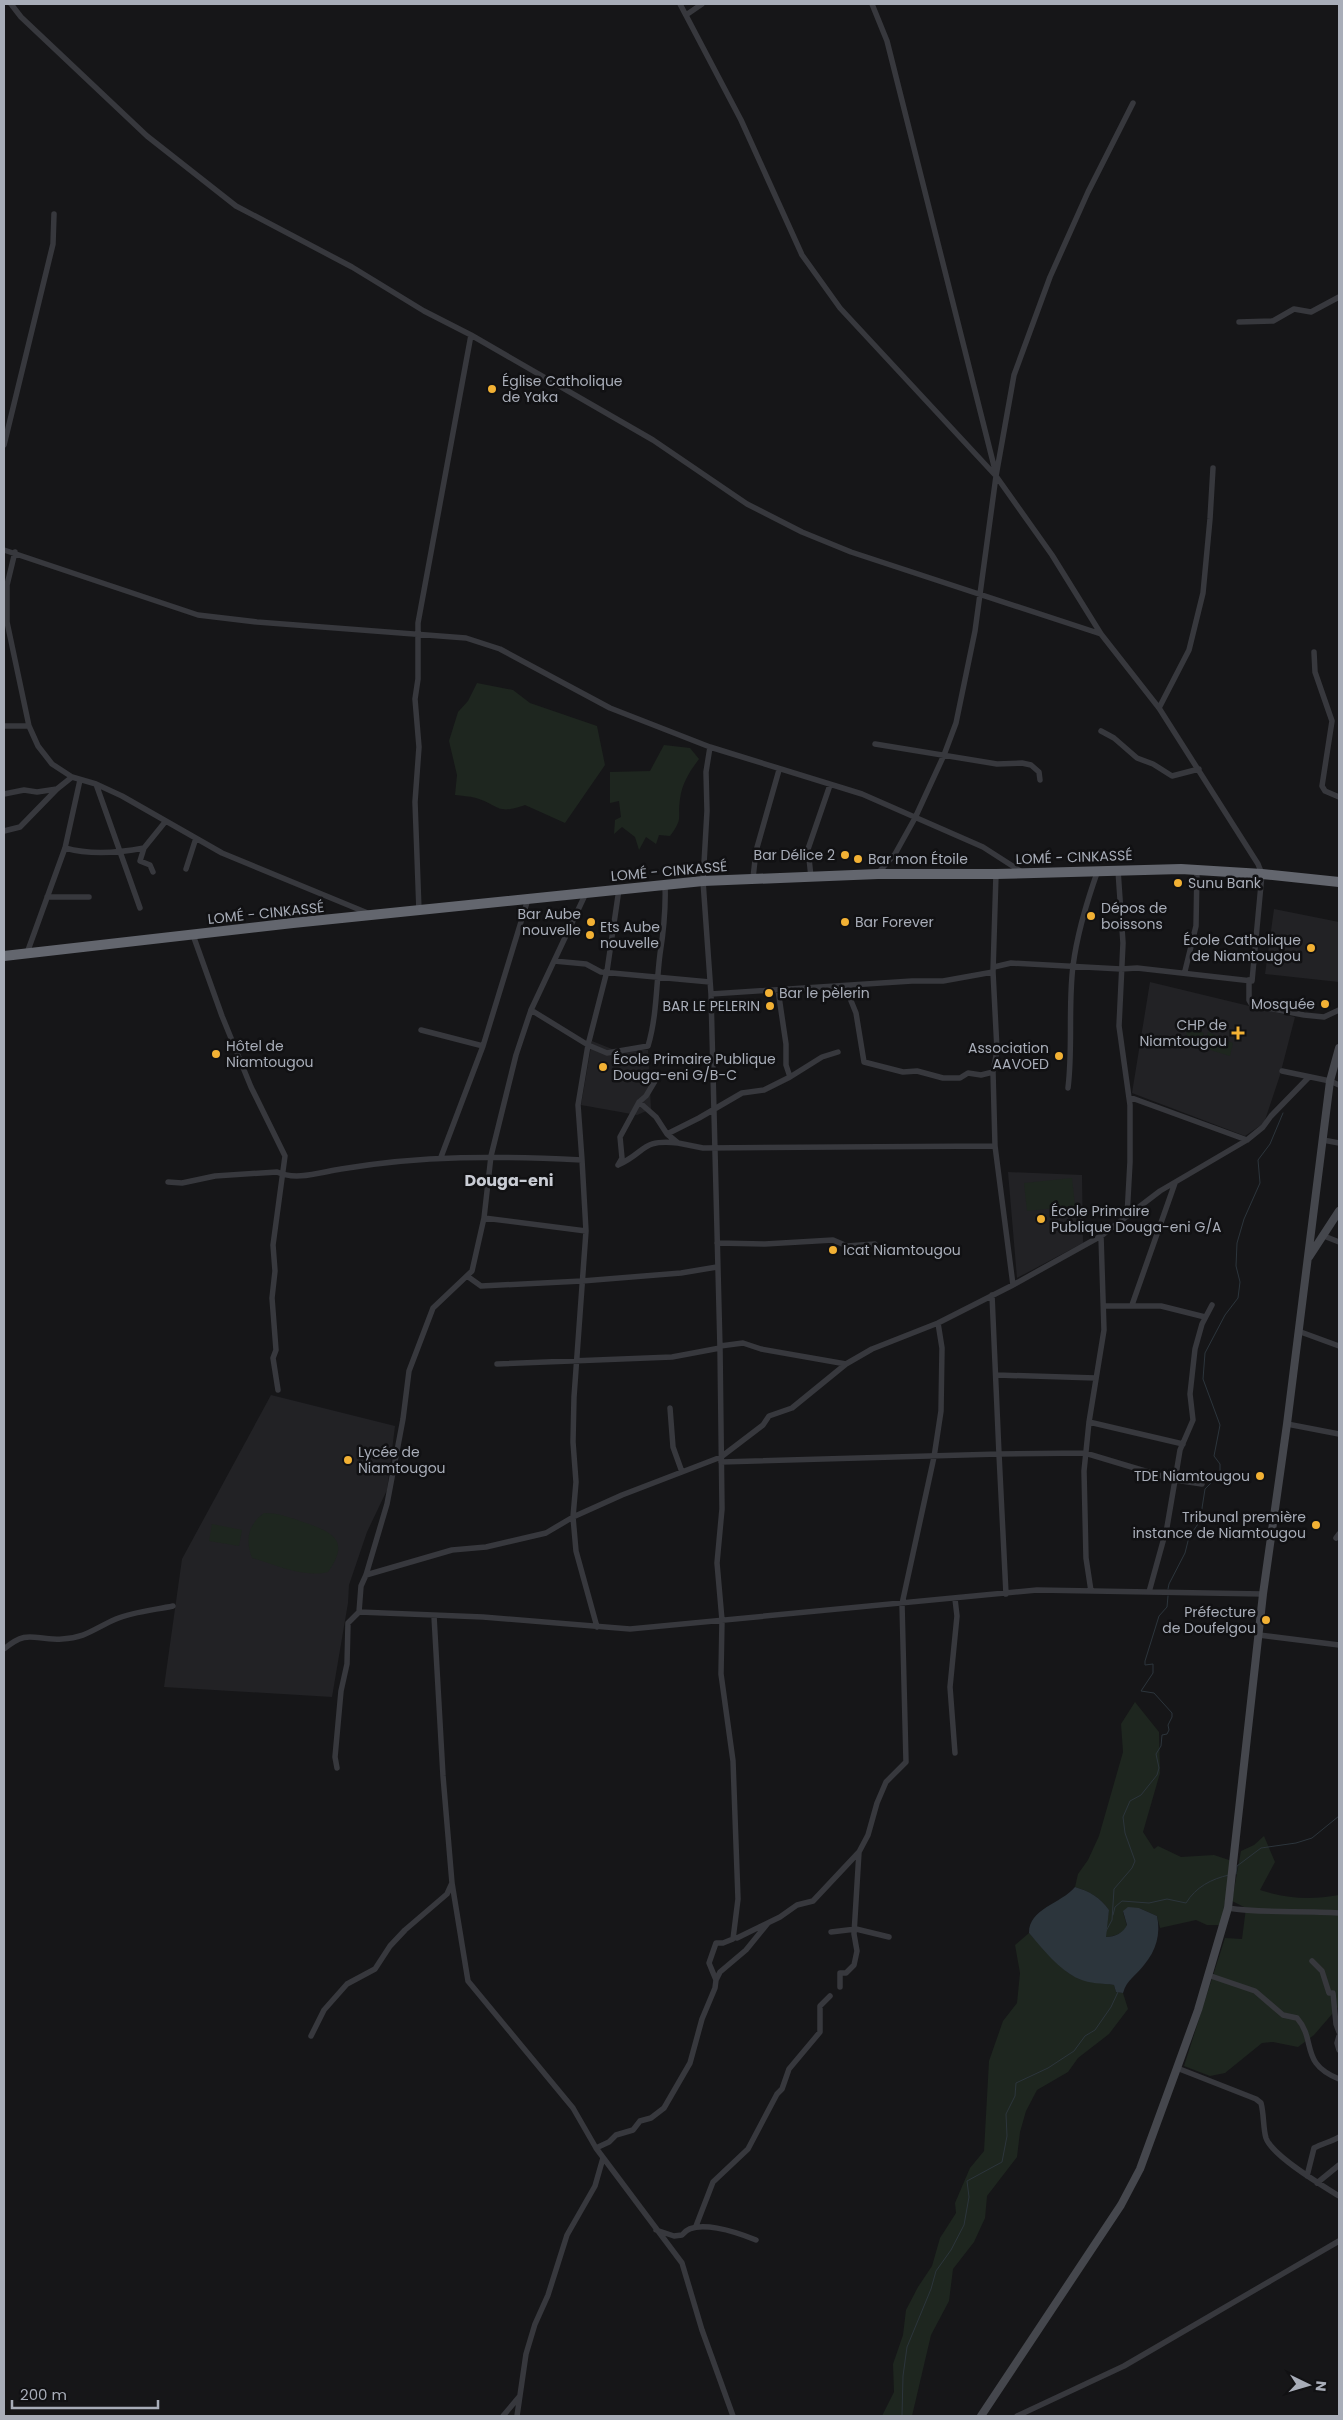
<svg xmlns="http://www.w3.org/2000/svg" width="1343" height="2420" font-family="Poppins,sans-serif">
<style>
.built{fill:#222225}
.green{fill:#1e261f}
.water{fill:#2c353c}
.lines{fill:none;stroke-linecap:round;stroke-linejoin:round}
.stream{stroke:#2c353c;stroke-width:1}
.street{stroke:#37383d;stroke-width:5.5}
.secondary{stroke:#45474d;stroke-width:8}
.highway{stroke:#63666e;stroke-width:10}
.poi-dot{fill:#f2b134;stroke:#111113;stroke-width:2}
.labels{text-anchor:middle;stroke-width:5;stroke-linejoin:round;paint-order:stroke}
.poi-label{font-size:14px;fill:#a8adb8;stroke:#111113;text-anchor:start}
.street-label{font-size:14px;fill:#a8adb8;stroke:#111113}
.quarter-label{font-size:16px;font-weight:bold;fill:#c9ccd4;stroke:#111113}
</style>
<rect width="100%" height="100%" fill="#161618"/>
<path class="built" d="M1274 909 1339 922V982L1265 974Z
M1150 982 1295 1017 1280 1075 1264 1123 1245 1136 1132 1093Z
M592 1041 612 1049 648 1050 651 1109 637 1115 581 1105Z
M1008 1172 1082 1175 1083 1243 1017 1278Z
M271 1395 395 1426 387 1490 367 1532 349 1585 348 1603 332 1697 164 1687 182 1559Z"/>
<path class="green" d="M477 683 513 690 530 703 597 726 605 765 565 823 525 805C496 815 501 806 476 798 469 796 462 796 455 795L457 775 449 741 458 712 468 701Z
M664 745 690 748 699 759C690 771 682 783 680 799 677 819 684 817 670 836L659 835 656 844 646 837 639 850 635 837 622 827 614 834 615 820 621 817 619 801 610 803V772L650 771Z
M1189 1027 1204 1033 1202 1042 1187 1037 1186 1029Z
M1208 1032 1233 1043 1230 1056 1207 1049 1205 1045Z
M1072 1178 1075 1206 1027 1211 1024 1183Z
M264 1513C279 1513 292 1518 306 1523 334 1533 350 1541 328 1572 303 1578 276 1565 252 1558 245 1539 248 1525 264 1513Z
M212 1524 242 1530 239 1546 209 1541Z
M1135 1702 1159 1732 1160 1773 1143 1832 1154 1849 1158 1846 1181 1857 1214 1855 1232 1861 1221 1925H1207L1196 1920 1160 1928 1157 1916 1139 1908 1123 1912 1127 1926C1123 1933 1114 1937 1105 1937L1109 1910C1101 1898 1089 1891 1075 1887L1078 1874 1088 1860 1099 1836 1123 1752 1121 1724Z
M1264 1836 1275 1862 1260 1890C1288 1899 1311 1900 1339 1895V2006L1314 2035 1298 2047 1273 2042 1262 2043 1225 2073 1210 2076 1184 2066 1225 1938 1242 1939 1246 1908 1232 1901 1241 1851 1254 1845Z
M1029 1933 1067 1972 1079 1979 1114 1985 1116 1992 1123 1993 1128 2009 1109 2034 1078 2058 1068 2072 1037 2090 1026 2111 1020 2132 1017 2157 987 2196 985 2218 974 2242 953 2269 949 2301 931 2335 912 2416H882L894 2392 893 2364 903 2335 906 2310 918 2287 932 2266 940 2238 956 2213 955 2203 970 2168 984 2151 989 2061 1003 2021 1017 2003 1020 1973 1015 1945Z"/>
<path class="water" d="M1075 1887C1089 1891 1101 1898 1109 1910L1106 1937C1115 1937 1123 1933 1127 1925L1123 1911 1128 1907 1139 1908 1157 1916C1161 1934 1156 1951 1144 1965 1136 1976 1127 1979 1123 1993L1116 1992 1114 1985C1102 1983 1090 1984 1079 1979 1059 1970 1043 1949 1029 1933 1029 1908 1061 1904 1075 1887Z"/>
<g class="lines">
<path class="stream" d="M1168 1589 1169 1584 1185 1553 1189 1537 1200 1521 1205 1489 1220 1474V1464L1214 1456 1220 1425 1203 1379 1205 1353 1225 1315 1238 1298 1240 1282 1236 1266 1237 1243 1244 1219 1260 1183 1258 1160 1270 1144 1283 1113
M1236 1874 1237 1866 1261 1848 1296 1843 1312 1838 1339 1816
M1113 1915 1115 1907 1122 1901 1149 1903 1167 1899 1186 1903C1196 1887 1211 1879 1229 1875
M1105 1933 1112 1920 1114 1889 1132 1868 1135 1861 1125 1833 1123 1817 1130 1801 1141 1795 1157 1775 1159 1768 1156 1754 1161 1746 1162 1735 1167 1734 1169 1730 1168 1725 1172 1717V1713L1154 1693 1141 1691 1153 1673V1664L1145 1665V1661L1159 1616 1167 1607 1168 1596
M902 2416 903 2376 907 2347 931 2289 936 2271 951 2250 964 2225 969 2197 967 2181 1002 2162 1007 2136 1006 2114 1015 2096 1016 2083 1048 2068 1074 2051 1085 2036 1095 2030 1111 2007 1118 1992"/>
<path class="street" d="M11 4 21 17 147 136 236 206 352 267 424 311 471 335 653 440 747 504 802 532 851 552 1101 634
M680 4 741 120 802 255 840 308 996 476 1052 555 1101 634 1159 708 1258 864 1262 874 1252 981 1137 968 1121 969 1011 963 994 967
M872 4 887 41 996 474
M686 15 702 4
M1239 322 1273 321 1294 309 1311 312 1339 297
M4 445 53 244 54 214
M4 550 198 615 257 622 466 638 500 649 610 708 710 747 862 794 983 847 1022 872
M15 552 7 585V622L29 726
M1314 652 1315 672 1332 721 1322 786 1325 791 1339 797
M1159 708 1189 650 1203 593 1210 519 1213 468
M4 726H29L38 746 52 764 72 777 96 784 122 796 222 853 370 914
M1101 731 1114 738 1137 758 1153 764 1172 776 1199 769
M875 744 997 764 1022 763 1031 765 1039 772 1040 780
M96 784 140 908
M4 794 24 790 37 792 57 789 72 777
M4 831 20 827 57 789
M65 848C90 855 118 853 144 848
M186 869 196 838
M1118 870 1123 943 1119 1026 1130 1105V1162L1127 1216
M153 872 150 865 140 861 144 848 165 822
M878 873 895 854 915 818 944 755 956 723 975 631 996 476 1014 375 1050 277 1088 192 1133 103
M996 874 993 972 997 1050 993 1072 995 1146 1013 1285
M811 877 808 849 830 785
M753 878 756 851 779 770
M47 897H89
M419 911 415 802 419 747 415 699 418 679V623L471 335
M193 935 222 1016 251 1087 285 1156 273 1245 275 1271 272 1298 276 1350 273 1358 278 1390
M27 953 65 848 80 780
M554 961 586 964 601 972 710 982
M1185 971 1196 926 1197 869
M1249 980V1000L1252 1005 1304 1015 1324 1017 1339 1010
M845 986 856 1013 864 1062 903 1072 917 1071 943 1078H960L968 1073 981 1075 993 1072
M778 990 786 1044V1065L790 1077
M711 994 912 981H943L993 972
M531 1010 588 1045 607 1053 648 1046C657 1016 656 985 660 954 664 929 666 909 665 884
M421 1030 483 1046
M1282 1071 1330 1081 1339 1085
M1068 1088C1073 1048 1068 1006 1073 966 1077 934 1087 901 1098 870
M1129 1097 1247 1140
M639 1102 656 1117 667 1134 678 1143 703 1148 995 1146
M667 1134 699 1118 742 1093 764 1090 790 1077 822 1057 838 1052
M1323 1140 1339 1143
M441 1157 483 1046 528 899
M582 1160 586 1231 574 1397 573 1442 576 1482 573 1517 576 1551 597 1627
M618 1165 622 1158 620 1137 639 1102 646 1096 655 1081
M618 1165C647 1152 640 1139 678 1143
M168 1182 182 1183 215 1176 277 1172C296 1181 321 1172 341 1169 424 1155 497 1156 582 1160L578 1105 588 1045 607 971 619 889
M484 1218 586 1231
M1324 1236 1339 1242
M717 1243 765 1244 833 1240 847 1246 875 1244
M467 1276 481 1286 582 1281 681 1273 717 1267
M1132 1305 1175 1183
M1104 1306H1161L1205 1317
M1298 1331 1339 1346
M720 1346 743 1343 761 1349 846 1364
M497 1364 672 1357 720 1348
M997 1375 1096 1378
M670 1408 673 1447 682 1472
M1089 1422 1183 1444
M1287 1424 1339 1434
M721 1462 999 1454 992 1295
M1202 1484 1175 1480 1180 1450 1193 1420 1190 1394 1195 1349 1202 1324 1212 1305
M1336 1538 1339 1534
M366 1575 452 1550 486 1547 546 1533 573 1517 622 1495 721 1457 763 1425 769 1416 792 1408 846 1364 872 1349 938 1323 1013 1285 1101 1236 1160 1191 1247 1140 1263 1127 1271 1116 1309 1077
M1091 1591 1086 1558 1084 1471 1089 1422 1104 1330 1101 1236
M1006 1594 999 1454 1085 1453 1175 1480 1167 1527 1149 1592
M359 1612 361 1586 366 1575 387 1504 403 1419 409 1371 433 1308 472 1271 484 1218 491 1156 516 1055 531 1010 586 893
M434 1616 443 1776 452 1883 468 1981 573 2108 596 2148 682 2263 702 2330 733 2416
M1259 1635 1339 1645
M4 1649C29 1628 34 1641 62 1639 86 1638 95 1628 116 1619 133 1612 154 1610 173 1606
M955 1753 950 1687 957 1616 955 1599
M337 1768 335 1757 341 1691 347 1664 348 1623 359 1612 483 1617 630 1629 1037 1590 1263 1594
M1228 1908C1265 1914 1302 1910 1339 1913
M831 1932 856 1929 889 1937
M737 1938 780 1917 797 1905 813 1901 859 1852 868 1835 877 1803 886 1782 906 1762 902 1604 934 1457 941 1411 942 1348 938 1323
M1312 1961 1322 1971 1329 1993H1333L1336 2024 1339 2032
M1208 1975 1255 1991 1283 2015 1297 2018C1317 2041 1299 2063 1339 2079
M716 1980 720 1972 746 1950 768 1923
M840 1987V1973H846L854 1965 857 1951 854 1934 859 1852
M311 2036 324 2010 347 1984 375 1969 390 1946 405 1930 447 1894 452 1883
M1339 2036 1337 2043 1339 2050
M1177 2068 1256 2099 1261 2103C1264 2114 1263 2128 1266 2138 1272 2156 1323 2186 1339 2196
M596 2148 609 2142 616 2135 633 2130 640 2121 651 2118 664 2108 690 2063 702 2019 715 1988 716 1980 709 1963 716 1943H723L733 1939 738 1899 733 1761 721 1674 722 1620 717 1563 722 1509 720 1348 711 994 703 881 707 811 706 772 710 747
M1307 2176 1314 2148C1323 2143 1331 2142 1339 2137
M1317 2183 1339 2165
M696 2226 713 2182 748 2149 777 2094 782 2089 789 2069 820 2032V2006L830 1996
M656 2230 674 2236 682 2235C694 2217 739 2233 756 2240
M503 2416 519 2397
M517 2416 526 2354 535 2324 548 2295 567 2235 595 2186 603 2158
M1017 2416 1124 2366 1339 2241"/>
<path class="secondary" d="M1309 1257 1339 1211
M981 2416 1121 2205 1140 2169 1177 2068 1198 2010 1228 1908 1263 1594 1287 1424 1330 1081 1339 1048"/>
<path class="highway" d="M4 956 293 923 703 881 878 874H996L1181 869 1262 874 1339 882"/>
</g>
<g class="poi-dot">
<circle cx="492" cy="389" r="5"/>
<circle cx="845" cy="855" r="5"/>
<circle cx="858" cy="859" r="5"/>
<circle cx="1178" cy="883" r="5"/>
<circle cx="1091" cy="916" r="5"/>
<circle cx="591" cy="922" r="5"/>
<circle cx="845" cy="922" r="5"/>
<circle cx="590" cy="935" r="5"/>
<circle cx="1311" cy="948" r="5"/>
<circle cx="769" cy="993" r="5"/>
<circle cx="1325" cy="1004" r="5"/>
<circle cx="770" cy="1006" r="5"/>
<path d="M1235.5 1025.5h5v5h5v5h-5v5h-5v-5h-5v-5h5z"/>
<circle cx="216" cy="1054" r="5"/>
<circle cx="1059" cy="1056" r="5"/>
<circle cx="603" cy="1067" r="5"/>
<circle cx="1041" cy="1219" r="5"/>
<circle cx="833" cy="1250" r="5"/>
<circle cx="348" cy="1460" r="5"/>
<circle cx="1260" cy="1476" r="5"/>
<circle cx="1316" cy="1525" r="5"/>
<circle cx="1266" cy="1620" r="5"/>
</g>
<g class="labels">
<g class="poi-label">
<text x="502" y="386">Église Catholique<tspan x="502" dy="16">de Yaka</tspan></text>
<text x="835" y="860" text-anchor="end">Bar Délice 2</text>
<text x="868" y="864">Bar mon Étoile</text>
<text x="1188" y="888">Sunu Bank</text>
<text x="1101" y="913">Dépos de<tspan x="1101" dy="16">boissons</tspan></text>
<text x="581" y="919" text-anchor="end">Bar Aube<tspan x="581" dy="16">nouvelle</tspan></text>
<text x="855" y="927">Bar Forever</text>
<text x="600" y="932">Ets Aube<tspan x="600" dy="16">nouvelle</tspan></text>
<text x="1301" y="945" text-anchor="end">École Catholique<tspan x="1301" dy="16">de Niamtougou</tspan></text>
<text x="779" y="998">Bar le pèlerin</text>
<text x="1315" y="1009" text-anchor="end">Mosquée</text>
<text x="760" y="1011" text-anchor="end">BAR LE PELERIN</text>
<text x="1227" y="1030" text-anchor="end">CHP de<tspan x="1227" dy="16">Niamtougou</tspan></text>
<text x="226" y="1051">Hôtel de<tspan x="226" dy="16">Niamtougou</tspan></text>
<text x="1049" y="1053" text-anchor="end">Association<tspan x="1049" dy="16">AAVOED</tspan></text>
<text x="613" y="1064">École Primaire Publique<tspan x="613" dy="16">Douga-eni G/B-C</tspan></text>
<text x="1051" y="1216">École Primaire<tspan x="1051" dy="16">Publique Douga-eni G/A</tspan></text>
<text x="843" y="1255">Icat Niamtougou</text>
<text x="358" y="1457">Lycée de<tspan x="358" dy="16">Niamtougou</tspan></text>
<text x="1250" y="1481" text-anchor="end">TDE Niamtougou</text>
<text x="1306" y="1522" text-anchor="end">Tribunal première<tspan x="1306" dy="16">instance de Niamtougou</tspan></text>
<text x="1256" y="1617" text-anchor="end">Préfecture<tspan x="1256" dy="16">de Doufelgou</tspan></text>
</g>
<g class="street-label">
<text transform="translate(1074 857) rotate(-2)" y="5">LOMÉ - CINKASSÉ</text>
<text transform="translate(669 871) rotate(-5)" y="5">LOMÉ - CINKASSÉ</text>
<text transform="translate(266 913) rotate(-6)" y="5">LOMÉ - CINKASSÉ</text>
</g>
<g class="quarter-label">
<text x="509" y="1186">Douga-eni</text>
</g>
</g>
<rect width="1343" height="2420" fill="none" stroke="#a8adb8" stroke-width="10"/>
<g transform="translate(1308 2385) rotate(95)" stroke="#111113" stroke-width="4" paint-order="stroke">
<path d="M0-4L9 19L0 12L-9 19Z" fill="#a8adb8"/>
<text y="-8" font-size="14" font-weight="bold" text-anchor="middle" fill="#a8adb8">N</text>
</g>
<path d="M12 2400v8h146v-8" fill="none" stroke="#a8adb8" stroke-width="2.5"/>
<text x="20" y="2400" font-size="15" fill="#a8adb8" stroke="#111113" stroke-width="4" paint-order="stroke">200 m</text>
</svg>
